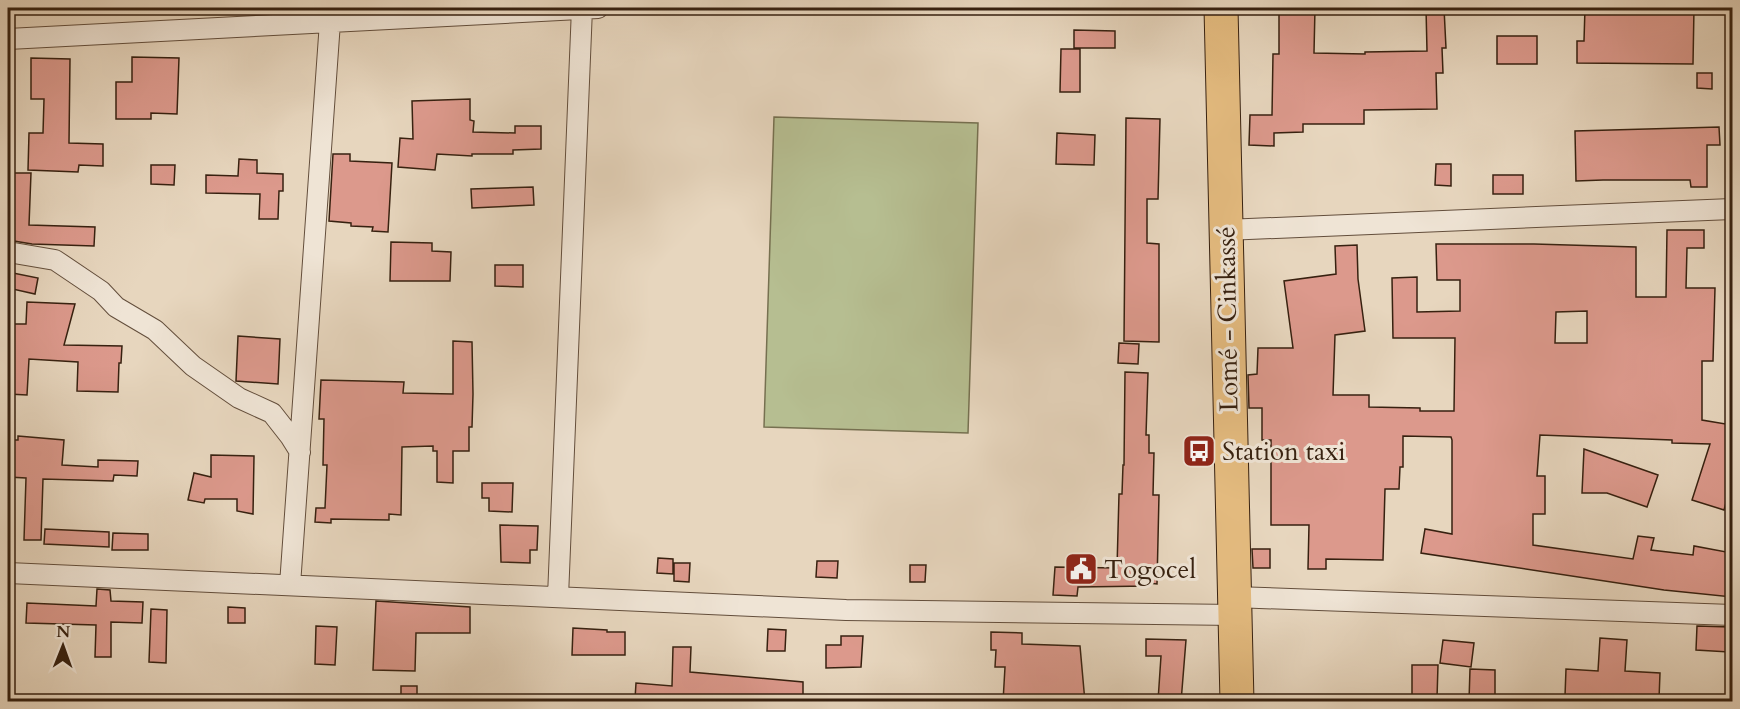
<svg xmlns="http://www.w3.org/2000/svg" width="1740" height="709" font-family="Cardo,serif">
<style>
.green{fill:#b6be91;stroke:#767050;stroke-width:1.5}
.building{fill:#dc998c;stroke:#372110;stroke-width:1.5;fill-rule:evenodd}
.lines{fill:none;stroke-linecap:round;stroke-linejoin:round}
.street-casing{stroke:#634e3c;stroke-width:22}
.highway-casing{stroke:#372110;stroke-width:35}
.street{stroke:#efe4d5;stroke-width:20}
.highway{stroke:#e4bb7f;stroke-width:33}
.labels{text-anchor:middle;stroke-width:6;stroke-linejoin:round;paint-order:stroke}
.street-label{font-size:26px;fill:#372110;stroke:#efe4d5}
.poi-label{font-size:26px;fill:#372110;stroke:#efe4d5;text-anchor:start}
</style>
<rect width="100%" height="100%" fill="#e7d6be"/>
<filter id="stains"><feTurbulence type="fractalNoise" baseFrequency=".00333" numOctaves="4"/><feColorMatrix values="0 0 0 0 .2 0 0 0 0 .09 0 0 0 0 .02 0 0 0 .5 -.17"/></filter>
<radialGradient id="worn" r=".72"><stop offset=".6" stop-color="#630" stop-opacity="0"/><stop offset="1" stop-color="#630" stop-opacity=".3"/></radialGradient>
<path class="green" d="M774 117 978 123 968 433 764 427Z"/>
<path class="building" d="M1279 8H1315L1314 53 1365 54V52L1427 51 1426 8H1444L1446 48H1442L1443 73H1436L1437 109 1364 110V124H1303V132L1274 133V146L1249 145 1250 115H1272L1273 54H1279Z
M1585 8H1694L1693 64 1577 63V41H1584Z
M1074 30 1115 31V48H1074Z
M1497 36H1537V64H1497Z
M1061 49H1080V92H1060Z
M132 57 179 58 177 114 151 113V119H116V82H132Z
M31 58 70 59 69 143 103 144V166L79 165 78 172 28 170 29 133H43L44 99H31Z
M1697 73H1712V89L1697 88Z
M470 99V120L474 121 473 132 515 133V126H541V149L513 150V154H472V156L437 154 435 170 398 167 400 138 413 139 412 101Z
M1126 118 1160 119 1158 199H1147V243L1159 244V342L1124 341Z
M1719 127 1720 145H1707V187H1691L1690 180H1603L1576 181 1575 131Z
M1057 133 1095 135 1094 165 1056 164Z
M333 154H350V161L392 163 388 232 372 231 373 227 351 226V223L329 221Z
M239 159 257 160V173L283 174V191H279L278 219H259L260 194 206 193V175L238 176Z
M1436 164H1451V186L1435 185Z
M151 165H175L174 185 151 184Z
M8 173H31L29 225 95 227 94 246 32 244 8 240Z
M1493 175H1523V194H1493Z
M533 187 534 205 472 208 471 189Z
M1667 230H1704V248H1687L1686 288H1715L1713 361H1702V420L1732 425 1729 451H1732V481L1724 510 1692 500 1710 444 1672 443V440L1540 435 1537 476H1545V514H1533V545L1633 559 1638 536 1654 538 1651 550 1693 555 1694 546 1732 553V597L1664 590 1421 553 1425 529 1452 534V440L1451 437 1403 436V467H1400L1399 489H1385L1383 560 1326 559V569H1308L1309 525H1271V440H1262V408H1249L1248 375 1257 374 1258 348H1293L1284 281 1336 274 1335 246 1357 245 1358 279 1365 331 1335 335 1333 395H1369V407L1420 408V411H1454L1455 338H1393L1392 278 1417 277V312L1460 311V280H1437L1436 244H1534L1636 247V297H1666ZM1587 311V343H1555L1556 312Z
M391 242 432 243V251L451 252 450 281H390Z
M495 265H523V287L495 286Z
M8 272 38 278 35 294 8 288Z
M27 302 75 304 64 345 122 346 121 363H119L118 392 77 391 78 362 29 359 27 395 8 394V324H26Z
M238 336 280 339 278 384 236 381Z
M453 341 472 342 473 394 472 427H469V451H453V483L437 482V451H433V446L402 447 401 515 389 514V520L331 519V523L315 522 316 508H325L327 465H323L324 419H319L321 380 404 382 403 393 453 394Z
M1119 343 1139 344 1138 364 1118 363Z
M1125 372 1148 373 1146 435H1149V453H1154L1153 495H1159L1157 584 1148 583V586L1078 587 1077 596 1053 595 1055 567 1117 568 1119 494H1122L1123 465H1124Z
M18 436 64 440 62 465 98 467V460L138 461 137 476 114 475 113 481 43 479 41 540H24L26 478 8 477V440H18Z
M1584 449 1658 475 1647 507 1607 493H1582Z
M211 455 254 456 253 514 237 511V499H205L204 503 188 500 194 473 211 477Z
M482 483H513L512 512 489 511V498H482Z
M500 525 538 526 537 550H530V563L501 562Z
M45 529 109 532V547L44 544Z
M113 533 148 534V550H112Z
M1252 549H1270V568H1253Z
M658 558 673 559V574L657 573Z
M817 561H838L837 578 816 577Z
M674 563H690L689 582 674 581Z
M910 565H926L925 582H910Z
M97 589 110 590 111 601 143 602 142 623 111 622V657H95L96 625 26 623 27 603 96 606Z
M376 601 470 607V633H416L415 671 373 670Z
M228 607 245 608V623H228Z
M151 609 167 610 166 663 149 662Z
M316 626 337 627 335 665 315 664Z
M1697 626 1730 627 1729 652 1696 650Z
M573 628 607 630V632H625V655H572Z
M768 629 786 630 785 651H767Z
M991 632 1022 633V644L1080 646 1085 702H1003L1005 667H995L996 650H991Z
M841 636H863L861 667 826 668V645H841Z
M1600 638 1627 640 1625 671 1660 673 1659 699 1624 698V702H1598V697L1565 696 1566 669 1598 671Z
M1146 639 1186 640 1181 702 1158 701 1161 656H1146Z
M1443 640 1474 643 1471 667 1440 663Z
M673 647H691L690 672 803 682V702H670L635 699 636 683 672 686Z
M1412 665H1438L1437 698 1412 697Z
M1470 669 1495 670V701H1469Z
M401 686H417V702H401Z"/>
<g class="lines">
<g class="street-casing">
<path id="street" d="M8 39 598 8
M1225 230 1732 209
M8 252 55 260 101 291 116 307 155 330 193 366 239 398 272 413 290 436 300 452
M8 573 846 610 1235 615
M290 585 330 22
M558 597 582 8
M1234 597 1732 615"/>
</g>
<g class="highway-casing">
<path id="highway" d="M1221 8 1237 702"/>
</g>
<use href="#street" class="street"/>
<use href="#highway" class="highway"/>
</g>
<defs>
<g id="bus-square" transform="scale(1.725)"><rect x="-9" y="-9" width="18" height="18" rx="4" fill="#8f2418" stroke="#efe4d5"/><path d="M-5-6H5V4H4V6H2V4H-2V6H-4V4H-5ZM-3.5-4V0h7V-4ZM-3.5 1.2v1.5H-2V1.2ZM2 1.2v1.5H3.5V1.2Z" fill="#fff"/></g>
<g id="civic-square" transform="scale(1.725)"><rect x="-9" y="-9" width="18" height="18" rx="4" fill="#8f2418" stroke="#efe4d5"/><path d="M-.6-6.5H3V-4.5H.6V-3L4-1V1h2V6H-6V1h2V-1L-.6-3ZM-1.2 2.5V6h2.4V2.5Z" fill="#fff"/></g>
</defs>
<g fill-rule="evenodd">
<use href="#bus-square" x="1199" y="451"/>
<use href="#civic-square" x="1081" y="569"/>
</g>
<g class="labels">
<g class="street-label">
<text transform="translate(1227 319) rotate(-91)" y="9">Lomé - Cinkassé</text>
</g>
<g class="poi-label">
<text x="1222" y="460">Station taxi</text>
<text x="1104" y="578">Togocel</text>
</g>
</g>
<rect width="1740" height="709" fill="none" stroke="#e7d6be" stroke-width="30"/>
<rect x="9" y="9" width="1722" height="691" fill="none" stroke="#372110" stroke-width="3"/>
<rect x="15" y="15" width="1710" height="679" fill="none" stroke="#372110" stroke-width="1.5"/>
<g transform="translate(63 646) rotate(1)" stroke="#efe4d5" stroke-width="4.5" paint-order="stroke">
<path d="M0-4.5L10 22L0 15L-10 22Z" fill="#372110"/>
<text y="-9" font-size="16" font-weight="bold" text-anchor="middle" fill="#372110">N</text>
</g>
<rect width="100%" height="100%" filter="url(#stains)"/>
<rect width="100%" height="100%" fill="url(#worn)"/>
</svg>
